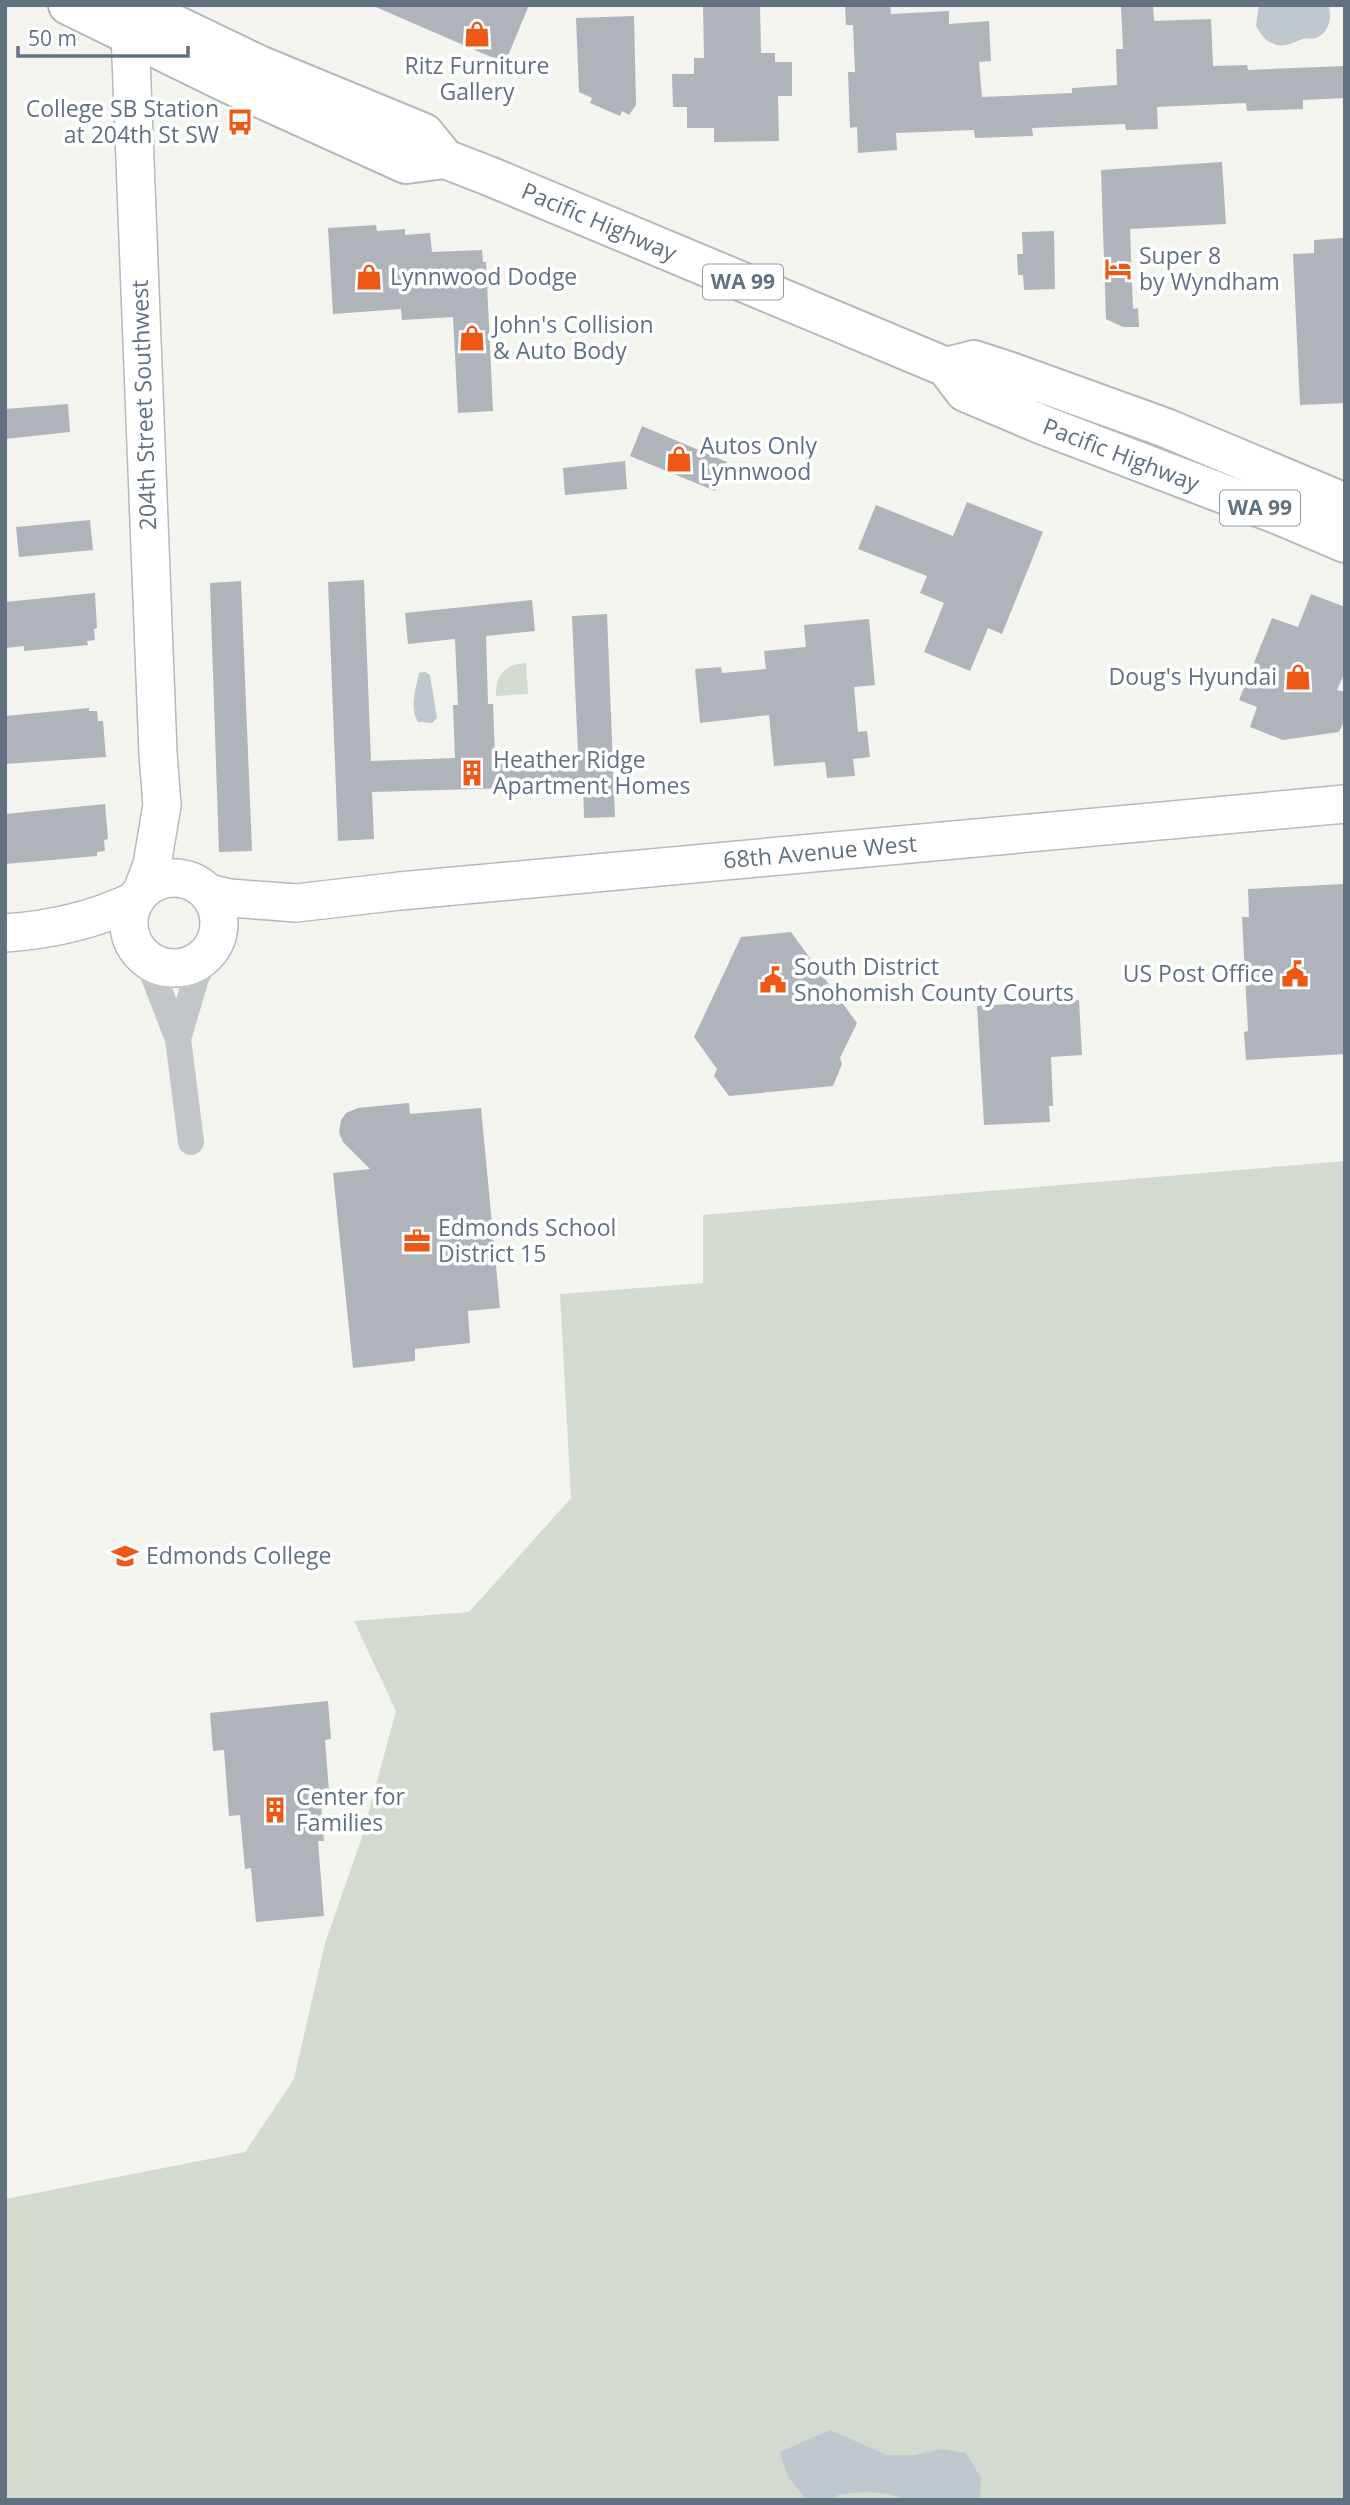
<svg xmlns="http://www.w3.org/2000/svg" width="1350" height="2505" font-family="'Open Sans',sans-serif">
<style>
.green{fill:#d3dbd0}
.water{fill:#bec8ce}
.building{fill:#aeb4ba}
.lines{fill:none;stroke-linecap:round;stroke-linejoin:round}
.secondary-casing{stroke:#b5b9be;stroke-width:40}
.highway-casing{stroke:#b5b8bb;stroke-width:42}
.street{stroke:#c3c6c9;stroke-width:26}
.secondary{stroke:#fff;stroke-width:37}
.highway{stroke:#fff;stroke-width:38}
.labels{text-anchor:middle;stroke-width:7;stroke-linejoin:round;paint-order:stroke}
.shield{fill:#fff;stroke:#909ca8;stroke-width:2}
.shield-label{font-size:21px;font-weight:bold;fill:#617182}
.poi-label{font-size:23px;fill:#617182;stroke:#fff;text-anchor:start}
.street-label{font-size:23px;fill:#617182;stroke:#fff}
</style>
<rect width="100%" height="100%" fill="#f4f4ef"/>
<path class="green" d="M526 663 528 694 496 696C495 676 505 664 526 663Z
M1345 1161V2500H5V2199L245 2152 294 2079 325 1943 361 1840 396 1711 354 1621 469 1612 571 1498 560 1294 703 1283V1215Z"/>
<path class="water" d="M1259 5H1328C1333 17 1329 33 1316 38 1311 40 1305 37 1300 40 1290 44 1281 49 1270 42 1263 39 1260 32 1256 26Z
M425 672 430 675 437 718 432 723 418 722C409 708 416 688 419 673Z
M830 2430 887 2455H915L941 2449 966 2453 981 2478 980 2500H907C884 2490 862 2491 838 2495L834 2500H807L788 2477 780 2452Z"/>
<path class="building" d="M371 5H529L505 63Z
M703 5H760L761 53H775V62H792V96H778L779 141 714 142V128H687V107H673L672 74H694V58H704Z
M845 5H890L891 14 949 11V24L989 21 991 61 979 62 982 97 1072 93V88L1117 85 1116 49H1123L1121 5H1153L1154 21 1211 19 1213 66 1247 65 1248 70 1345 66V98L1303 100V109L1247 111 1246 103 1157 107 1158 129 1126 130 1125 124 1032 128 1033 136 975 138 974 130 896 133 897 150 858 153 857 127 850 128 848 72H855L853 25H846Z
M634 16 636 105 629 115 622 111 620 116 590 103 592 98 579 92 576 18Z
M1222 162 1226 224 1130 229 1133 309 1138 308 1139 327H1123L1106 319 1101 170Z
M376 225 377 231 405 229V235L430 233 432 252 482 250 483 262H486L493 411 458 413 453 317 402 320 401 309 333 314 328 228Z
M1054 231 1055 289 1024 290 1023 275H1018L1017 254H1023L1022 232Z
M1343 238 1345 403 1300 405 1293 254 1314 253V240Z
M68 404 70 432 5 439V409Z
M642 426 727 462 715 491 630 456Z
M625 461 627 489 565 495 563 468Z
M967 502 1043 532 1002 634 988 628 970 671 924 652 944 603 920 593 927 576 858 549 876 505 953 536Z
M90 520 93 550 19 557 16 527Z
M364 580 371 761 455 758 453 705H458L455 639 408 644 405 613 532 600 535 631 486 636 488 704H493L495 757 578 754 572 616 607 614 615 817 584 818 583 786 372 792 374 839 338 841 328 582Z
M241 581 252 851 219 852 210 583Z
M95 593 97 628 94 629 95 640 87 641 88 645 24 651V646L5 648V602Z
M1311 594 1345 607V672L1337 690 1345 692V719L1339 732 1283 740 1250 727 1257 707 1239 700 1272 618 1298 627Z
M869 619 875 685 854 687 858 732 867 731 870 757 853 759 855 776 827 778 825 762 774 766 769 715 700 723 695 669 721 667 722 673 766 669 764 651 806 647 804 625Z
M89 708V711H97L98 721H103L106 757 5 764V716Z
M105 804 108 839 104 840 105 851 97 852V856L5 864V814Z
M1345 884V1054L1246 1060 1244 1032 1248 1031 1242 917H1249L1248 889Z
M791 932 857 1023 840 1058 842 1064 833 1086 729 1096 714 1076 717 1069 694 1037 741 937Z
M1079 1000 1082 1055 1051 1057 1053 1106H1049L1050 1122 984 1125 977 1006Z
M409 1103 410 1114 481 1108 500 1308 468 1311 470 1343 415 1349V1361L353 1368 333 1173 370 1169 343 1142 339 1132 341 1120 346 1113 358 1108Z
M328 1701 331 1739 325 1740 330 1803 321 1804 324 1841H318L324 1916 256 1922 251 1868 245 1869 240 1815 229 1816 224 1750 213 1751 210 1713Z"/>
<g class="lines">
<g class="secondary-casing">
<path id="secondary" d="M129 6 158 753 162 805 152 865 142 891
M129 923a45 45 0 1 1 90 0a45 45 0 1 1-90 0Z
M208 893 230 898 296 903 400 891 1345 804
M5 933C50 930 94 920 134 901"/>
</g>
<g class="highway-casing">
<path id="highway" d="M68 5 225 82 406 164 445 159 489 176 946 367 965 392 1043 425 1279 515 1345 543
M134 5 259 65 424 133 445 159
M946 367 974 360 1008 371 1166 428 1345 503"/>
</g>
<path class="street" d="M147 959 178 1039 191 1142
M178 1039 196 978 208 953"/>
<use href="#secondary" class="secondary"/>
<use href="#highway" class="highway"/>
</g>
<defs>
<g id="shop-bare" transform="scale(2.1)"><path d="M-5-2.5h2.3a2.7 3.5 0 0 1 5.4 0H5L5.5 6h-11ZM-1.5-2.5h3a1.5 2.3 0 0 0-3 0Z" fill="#ee5815" stroke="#fff" stroke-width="2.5" paint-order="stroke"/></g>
<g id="bus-bare" transform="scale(2.1)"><path d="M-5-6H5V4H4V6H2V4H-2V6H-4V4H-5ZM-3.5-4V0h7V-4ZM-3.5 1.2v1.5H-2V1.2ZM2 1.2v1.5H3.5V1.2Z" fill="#ee5815" stroke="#fff" stroke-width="2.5" paint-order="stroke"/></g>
<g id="hotel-bare" transform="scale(2.1)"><path d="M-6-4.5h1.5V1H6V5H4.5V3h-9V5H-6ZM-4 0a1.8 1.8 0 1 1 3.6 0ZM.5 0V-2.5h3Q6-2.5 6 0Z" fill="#ee5815" stroke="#fff" stroke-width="2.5" paint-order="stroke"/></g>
<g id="building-bare" transform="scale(2.1)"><path d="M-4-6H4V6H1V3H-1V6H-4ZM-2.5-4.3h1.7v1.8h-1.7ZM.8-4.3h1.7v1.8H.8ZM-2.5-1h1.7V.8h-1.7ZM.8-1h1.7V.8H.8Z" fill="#ee5815" stroke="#fff" stroke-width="2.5" paint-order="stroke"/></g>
<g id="civic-bare" transform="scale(2.1)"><path d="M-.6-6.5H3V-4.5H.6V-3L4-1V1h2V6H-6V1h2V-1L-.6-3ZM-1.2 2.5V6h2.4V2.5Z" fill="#ee5815" stroke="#fff" stroke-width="2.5" paint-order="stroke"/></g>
<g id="office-bare" transform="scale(2.1)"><path d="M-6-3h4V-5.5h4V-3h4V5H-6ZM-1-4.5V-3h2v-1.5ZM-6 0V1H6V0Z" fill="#ee5815" stroke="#fff" stroke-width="2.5" paint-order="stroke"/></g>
<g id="university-bare" transform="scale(2.1)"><path d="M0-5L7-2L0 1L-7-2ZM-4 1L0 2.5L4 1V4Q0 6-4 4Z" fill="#ee5815" stroke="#fff" stroke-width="2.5" paint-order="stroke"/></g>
</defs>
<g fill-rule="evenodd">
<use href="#shop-bare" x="477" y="34"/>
<use href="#bus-bare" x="240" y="122"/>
<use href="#hotel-bare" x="1118" y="269"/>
<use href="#shop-bare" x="369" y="277"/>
<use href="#shop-bare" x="472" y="338"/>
<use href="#shop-bare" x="679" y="459"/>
<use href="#shop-bare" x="1298" y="677"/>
<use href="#building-bare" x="472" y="773"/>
<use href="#civic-bare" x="1295" y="974"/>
<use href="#civic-bare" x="773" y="980"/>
<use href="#office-bare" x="417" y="1241"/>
<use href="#university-bare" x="125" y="1556"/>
<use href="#building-bare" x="275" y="1810"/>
</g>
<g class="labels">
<g class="shield">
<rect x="703" y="264.5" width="80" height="35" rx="5"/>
<rect x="1220" y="490.5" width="80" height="35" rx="5"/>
</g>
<g class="shield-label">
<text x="743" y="289">WA 99</text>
<text x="1260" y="515">WA 99</text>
</g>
<g class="poi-label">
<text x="477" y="74" text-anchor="middle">Ritz Furniture<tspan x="477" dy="26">Gallery</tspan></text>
<text x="219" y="117" text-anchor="end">College SB Station<tspan x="219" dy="26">at 204th St SW</tspan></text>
<text x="1139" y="264">Super 8<tspan x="1139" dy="26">by Wyndham</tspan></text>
<text x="390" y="285">Lynnwood Dodge</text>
<text x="493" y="333">John's Collision<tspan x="493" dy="26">&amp; Auto Body</tspan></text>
<text x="700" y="454">Autos Only<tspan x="700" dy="26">Lynnwood</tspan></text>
<text x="1277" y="685" text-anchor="end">Doug's Hyundai</text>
<text x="493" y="768">Heather Ridge<tspan x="493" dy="26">Apartment Homes</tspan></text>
<text x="794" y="975">South District<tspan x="794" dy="26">Snohomish County Courts</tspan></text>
<text x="1274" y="982" text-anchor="end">US Post Office</text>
<text x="438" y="1236">Edmonds School<tspan x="438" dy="26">District 15</tspan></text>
<text x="146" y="1564">Edmonds College</text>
<text x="296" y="1805">Center for<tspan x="296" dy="26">Families</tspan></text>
</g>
<g class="street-label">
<text transform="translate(599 222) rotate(23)" y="8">Pacific Highway</text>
<text transform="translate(144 405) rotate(-92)" y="8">204th Street Southwest</text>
<text transform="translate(1121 455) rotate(21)" y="8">Pacific Highway</text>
<text transform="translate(820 852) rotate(-5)" y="8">68th Avenue West</text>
</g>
</g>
<rect width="1350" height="2505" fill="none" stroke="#617182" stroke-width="14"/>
<path d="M18 46v10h170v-10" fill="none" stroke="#617182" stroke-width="3.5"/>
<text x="28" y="46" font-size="21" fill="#617182" stroke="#ffffff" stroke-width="5" paint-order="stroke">50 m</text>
</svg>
